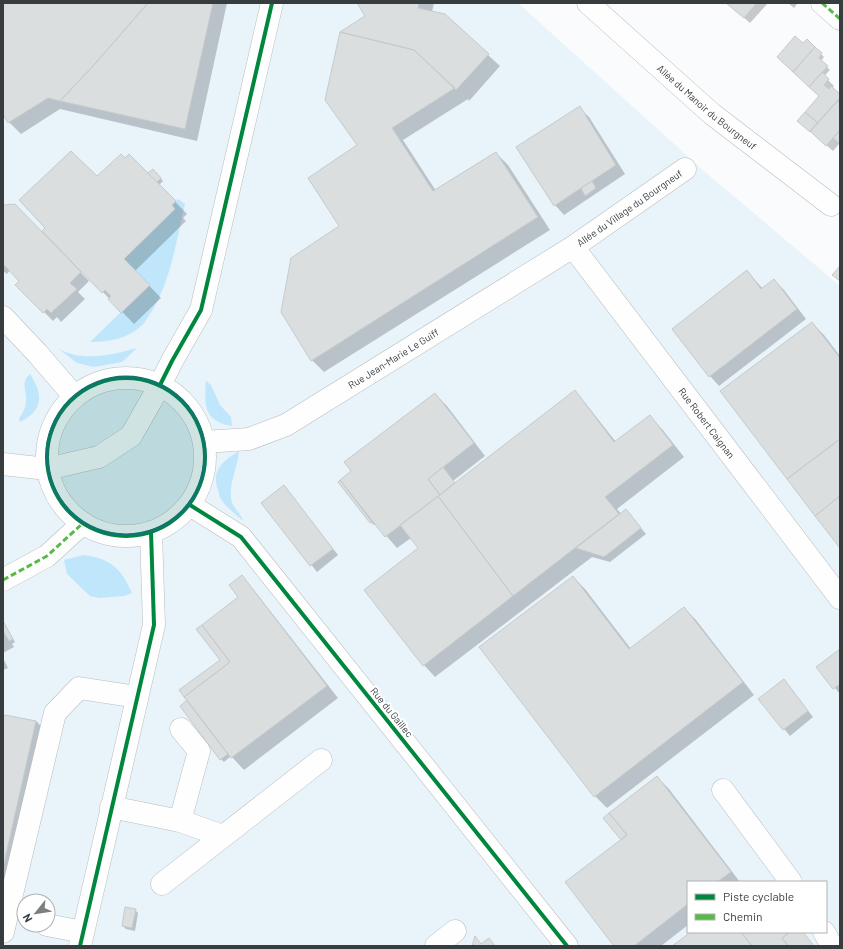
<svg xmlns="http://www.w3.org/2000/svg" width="843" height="949" font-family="Barlow,sans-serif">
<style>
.built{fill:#e8f3fa;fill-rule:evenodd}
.green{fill:#c0e6fb}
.shadow{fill:#0003}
.building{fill:#dbdedf;stroke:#c6caca}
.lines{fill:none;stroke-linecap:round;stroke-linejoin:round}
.minor-casing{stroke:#b9bcbe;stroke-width:23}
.major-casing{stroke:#b9bcbe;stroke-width:23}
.minor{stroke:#fefeff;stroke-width:22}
.major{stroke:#fefeff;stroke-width:22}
.quiet{stroke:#58b947;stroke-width:3;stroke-dasharray:6 3;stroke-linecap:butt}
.cycleway-casing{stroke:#fff;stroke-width:6}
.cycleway{stroke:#00873e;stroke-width:4}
.marked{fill:#0f766e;fill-opacity:0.2;stroke:#0f766e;stroke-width:3;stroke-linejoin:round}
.labels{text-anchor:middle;stroke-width:4;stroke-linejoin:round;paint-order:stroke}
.street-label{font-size:10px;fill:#373c3e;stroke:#fff}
</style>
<rect width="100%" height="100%" fill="#f9fbfd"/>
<path class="built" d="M3 3H518L705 172 840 286V946H3ZM688 882H826V932H688ZM24 901H48V925H24Z"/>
<path class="green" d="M178 199 185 204C176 241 171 282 150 314 147 318 145 323 141 326 127 339 109 342 90 342L149 285 124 259 175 209 172 205Z
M137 348 122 362 94 367 77 363 59 349C83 362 112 355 137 348Z
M30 374C43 394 44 410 20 422L19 419C22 414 26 408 26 401 27 390 20 383 30 374Z
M206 381 211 385 220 405 231 417 232 426C204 421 204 406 206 381Z
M239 451C238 467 229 482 231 498 232 508 241 513 243 521 237 515 228 509 223 502 220 499 219 494 218 490 211 470 223 461 239 451Z
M84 555C111 559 121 568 132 593L124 596 99 598 90 596 67 574 64 560Z"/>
<path class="shadow" d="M3 3H227L197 141 60 109 21 134 9 122 3 112Z
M358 3H434L432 12 488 55 500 66 469 101 468 99 403 140 436 191 496 153 508 165 550 230 324 372 312 360 358 146 367 17Z
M727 3H768L750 23Z
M788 3H798L794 8Z
M807 40 824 57 821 61 830 70 824 76 834 86 832 88 840 95V143L833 151 801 124 820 97 803 45Z
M579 108 589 117 625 174 564 215 555 205Z
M125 159 148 174 156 173 163 181 159 185 187 214 183 218 186 221 135 271 161 298 134 324 62 250 61 252 89 281 78 292 85 299 61 322 57 317 53 321 17 285 21 281 10 270 7 274 3 271V206L42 232 97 178Z
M747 271 763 289 774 280 784 290 806 319 719 386 710 376 673 329Z
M812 323 824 335 840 356V547Z
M574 392 586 404 616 442 650 417 662 429 684 457 617 509 621 514 632 517 646 534 610 562 592 557 435 677 424 665 419 549 411 538 397 548 376 524 374 525 371 522 343 485 435 394 447 406 485 456 453 481 455 484Z
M284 487 338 555 317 572 263 503Z
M242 577 253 589 338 698 244 770 231 756 224 762 221 759 188 700 221 660 240 597Z
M573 577 585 589 631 649 684 608 696 620 754 695 607 808 595 796Z
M3 622 15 642 12 644 14 647 3 653Z
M840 650V694L818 668Z
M3 658 8 668 3 670Z
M784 680 813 717 790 736 759 699Z
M3 719 36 721 48 733 3 926Z
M657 777 669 789 740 882H688V925L661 946H615L622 840Z
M135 910 138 913 135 931 126 929 123 926Z"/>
<path class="building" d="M3 3H148L94 65 60 101 48 98 8 123 3 114Z
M148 3H213L185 129 60 101 94 65Z
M357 3H419L418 8 445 14 489 54 456 90 414 50 340 32 365 16Z
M726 3H757L744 18Z
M340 32 414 50 455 88 392 128 433 191 496 152 538 217 311 361 281 312 291 258 339 226 308 178 357 145 325 100Z
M795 36 803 43 807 39 815 47 793 72 777 57Z
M815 47 822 53 819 58 828 66 809 87 793 72Z
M822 72 829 79 824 85 829 89 831 86 840 94V98L818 123 805 112 819 96 809 87Z
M837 101 840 104V130L826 146 810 131Z
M580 106 616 165 554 206 516 147Z
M805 112 818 123 810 132 797 121Z
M840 130V144L833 138Z
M71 151 97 176 121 154 125 158 129 154 176 201 172 205 175 209 124 259 150 285 121 313 108 299 111 296 105 290 102 293 42 231 45 228 19 200Z
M153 169 161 178 157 182 148 173Z
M592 181 596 188 585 196 581 188Z
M15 204 81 272 70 283 77 289 51 313 47 309 43 313 15 285 19 281 3 264V205Z
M840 266V281L832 275Z
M747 270 761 289 774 279 797 309 709 377 672 329Z
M812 322 840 358V439L787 479 720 391Z
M575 390 614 442 650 415 673 445 605 497 619 514 513 596 438 496Z
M435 393 474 443 428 479 440 495 385 537 340 480 351 471 344 462Z
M840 439V496L815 516 787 479Z
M443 467 455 483 440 495 428 479Z
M340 480 372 522 370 523 338 482Z
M284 485 333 549 310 566 261 503Z
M438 496 513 596 423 666 364 590 418 548 400 525Z
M840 496V548L815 516Z
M626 509 641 528 604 557 576 548Z
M242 575 327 686 231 758 184 697 230 662 202 625 238 597 229 585Z
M573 576 629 649 684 607 743 682 594 797 479 647Z
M3 621 13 639 9 641 3 631Z
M202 625 230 662 184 697 179 690 220 660 196 629Z
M840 649V684L833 689 816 667Z
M784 679 808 711 783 730 758 699Z
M187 700 228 754 220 760 180 706Z
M5 715 36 721 3 868V717Z
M657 776 731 872 717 882H688V904L634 946H614L565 882 627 835 609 813Z
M609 813 627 835 621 840 603 818Z
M125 907 136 909 132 928 122 926Z
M691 932H741L752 946H672Z
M741 932H790L782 938 788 946H752Z
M790 932H803L814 946H788L782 938Z
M475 936 481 944 489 938 495 946H472Z"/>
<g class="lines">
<g class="minor-casing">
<g id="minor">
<path id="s1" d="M588 3 712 114 831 205"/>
<path d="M822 3 840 19"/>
<path id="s2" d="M573 247 840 598"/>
<path d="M3 317 37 353 74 396"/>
<path id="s3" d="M204 442 249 439 286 425 573 247 685 169"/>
<path d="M47 469 99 457 131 436 160 385"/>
<path d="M190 505 241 537 567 946"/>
<path d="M3 580 47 556 83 523"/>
<path d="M723 790 791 882"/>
<path d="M111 807 180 821 223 836"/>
<path d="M180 821 199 751 181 729"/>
<path d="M162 884 321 760"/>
<path d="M47 925 83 932"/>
<path d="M3 932 55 713 79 688 137 697"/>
<path d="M824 932 832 946"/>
<path d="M436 946 455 931"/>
</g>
</g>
<g class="major-casing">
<path id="major" d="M47 457a79 79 0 1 1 158 0a79 79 0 1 1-158 0Z
M160 385 172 361 201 310 272 3
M3 464 47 469
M80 946 154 625 151 532"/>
</g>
<use href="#minor" class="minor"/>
<use href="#major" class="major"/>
<path class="quiet" d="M822 3 840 19
M3 580 47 556 83 523"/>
<g class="cycleway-casing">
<path id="cycleway" d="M47 457a79 79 0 1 1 158 0a79 79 0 1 1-158 0Z
M160 385 172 361 201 310 272 3
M190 505 241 537 567 946
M80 946 154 625 151 532"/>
</g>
<use href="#cycleway" class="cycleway"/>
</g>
<path class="marked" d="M47 456a79 79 0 1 1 158 0a79 79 0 1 1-158 0Z"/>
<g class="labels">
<g class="street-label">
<text dy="4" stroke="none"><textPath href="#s1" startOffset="158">Allée du Manoir du Bourgneuf</textPath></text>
<text dy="4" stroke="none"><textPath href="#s3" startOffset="491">Allée du Village du Bourgneuf</textPath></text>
<text dy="4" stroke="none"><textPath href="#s3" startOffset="211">Rue Jean-Marie Le Guiff</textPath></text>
<text dy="4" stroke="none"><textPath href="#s2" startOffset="221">Rue Robert Caignan</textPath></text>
<text transform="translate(392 712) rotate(51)" y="4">Rue du Gaillec</text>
</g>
</g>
<rect width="843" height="949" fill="none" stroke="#373c3e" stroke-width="8"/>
<rect x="687" y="881" width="140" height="52" fill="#ffffff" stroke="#afb1b2"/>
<rect x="695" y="894" width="20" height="6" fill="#00873e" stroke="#afb1b2"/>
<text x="723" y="901" font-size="12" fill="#373c3e">Piste cyclable</text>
<rect x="695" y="914" width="20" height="6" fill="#58b947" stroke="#afb1b2"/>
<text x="723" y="921" font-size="12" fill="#373c3e">Chemin</text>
<g transform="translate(36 913) rotate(240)"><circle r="19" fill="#ffffff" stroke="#afb1b2"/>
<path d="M0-3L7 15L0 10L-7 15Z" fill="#7b7f81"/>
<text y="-6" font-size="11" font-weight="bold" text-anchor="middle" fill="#373c3e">N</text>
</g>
</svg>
